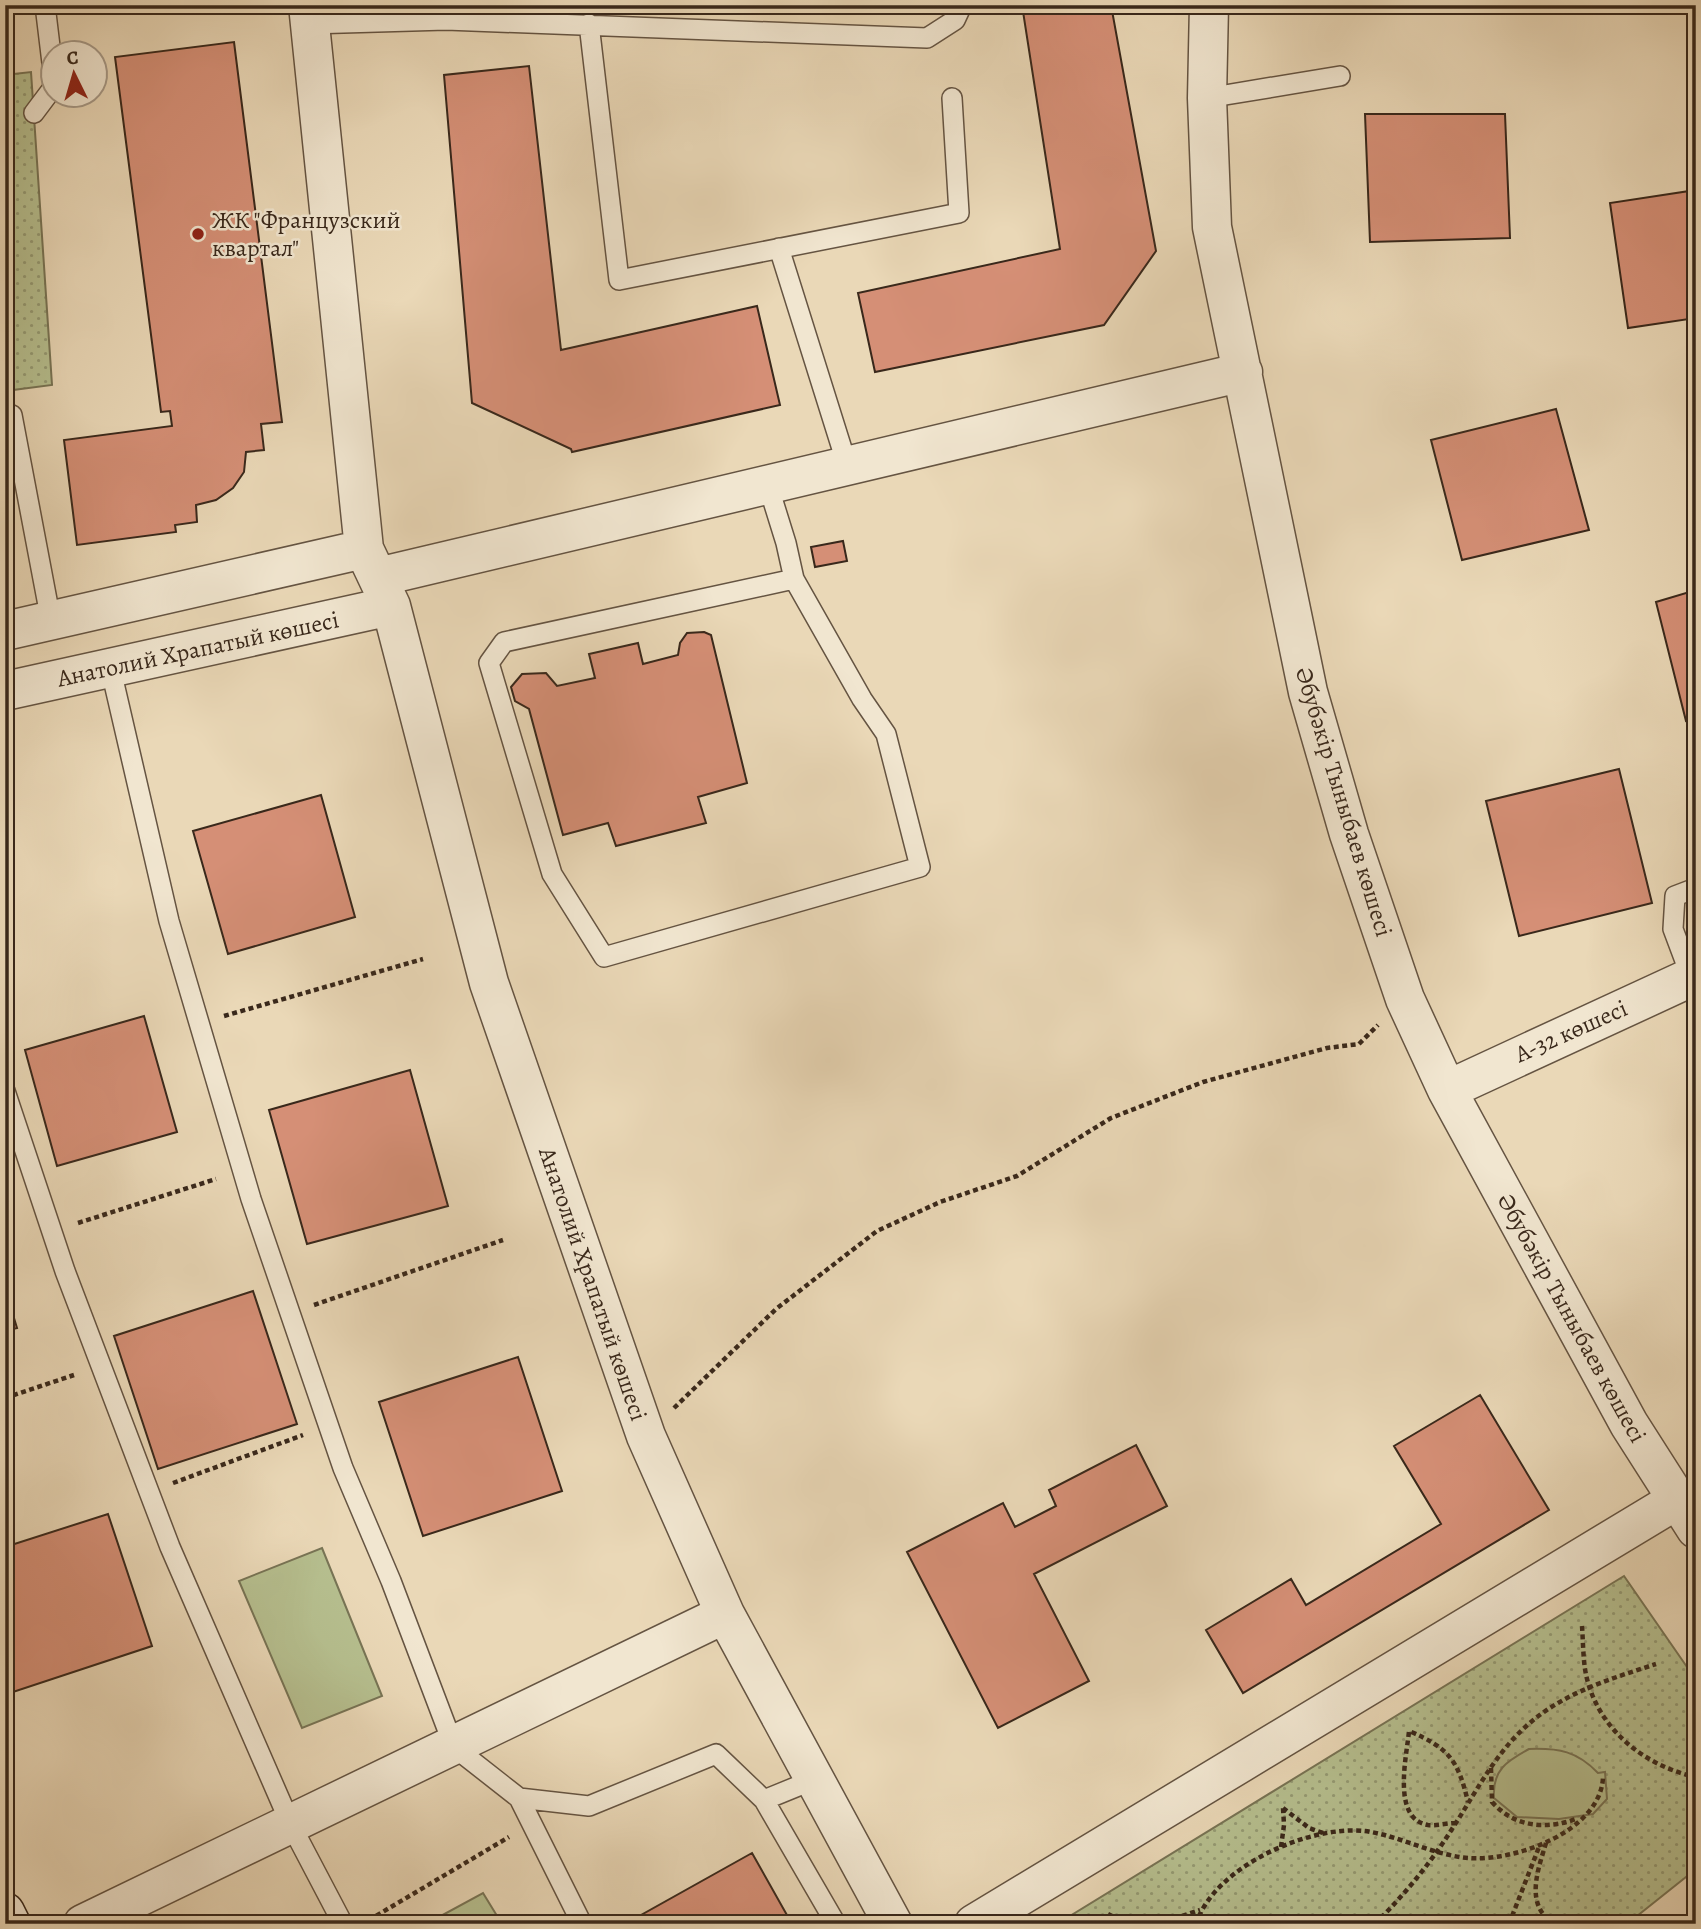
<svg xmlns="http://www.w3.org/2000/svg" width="1701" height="1929" font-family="Alegreya,serif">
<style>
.green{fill:url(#green-dots);stroke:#787455;stroke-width:2}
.pitch{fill:#b6bf8f;stroke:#787455;stroke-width:2}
.building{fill:#d58f76;stroke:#39281b;stroke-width:2}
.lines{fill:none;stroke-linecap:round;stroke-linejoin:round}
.lane-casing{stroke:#655442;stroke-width:22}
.street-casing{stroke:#655442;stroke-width:41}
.secondary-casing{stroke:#39281b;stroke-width:41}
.path{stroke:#39281b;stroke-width:4.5;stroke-dasharray:5 3.5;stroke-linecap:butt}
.lane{stroke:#f1e6d0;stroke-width:19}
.street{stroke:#f1e6d0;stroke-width:38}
.secondary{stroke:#f1e6d0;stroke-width:38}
.poi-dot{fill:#8f2418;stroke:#f1e6d0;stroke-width:2.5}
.labels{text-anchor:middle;stroke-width:5;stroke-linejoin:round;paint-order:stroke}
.poi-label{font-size:24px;fill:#39281b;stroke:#f1e6d0;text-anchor:start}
.street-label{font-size:24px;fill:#39281b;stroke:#f1e6d0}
</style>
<defs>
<pattern id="green-dots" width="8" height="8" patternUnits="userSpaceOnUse" patternTransform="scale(1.75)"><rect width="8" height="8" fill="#b6bf8f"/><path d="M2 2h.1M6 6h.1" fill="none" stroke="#959b74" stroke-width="1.8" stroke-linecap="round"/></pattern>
</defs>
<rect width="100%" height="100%" fill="#ead8b7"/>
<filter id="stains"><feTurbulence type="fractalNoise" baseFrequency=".00286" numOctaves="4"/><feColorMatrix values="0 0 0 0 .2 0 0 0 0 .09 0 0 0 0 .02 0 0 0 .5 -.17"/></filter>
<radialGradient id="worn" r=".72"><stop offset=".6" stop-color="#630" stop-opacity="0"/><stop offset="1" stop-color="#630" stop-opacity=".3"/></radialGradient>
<path class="green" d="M31 72 52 385 5 391V75Z
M1624 1576 1696 1680V1869L1627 1924H1057Z"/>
<path class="pitch" d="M322 1548 382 1696 302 1728 239 1581Z
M1529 1749C1559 1748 1577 1751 1598 1773L1605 1772 1607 1799 1593 1814 1559 1819 1517 1817 1494 1798C1492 1770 1507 1761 1529 1749Z
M483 1893 502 1924H426Z"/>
<path class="building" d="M1022 5H1111L1156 251 1104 325 875 372 858 293 1060 249Z
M234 42 282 422 261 424 264 450 246 452 244 472 233 488 216 500 196 505 197 522 175 525 176 532 77 545 64 440 172 426 170 411 161 412 115 57Z
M529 66 561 350 757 306 780 405 572 452 571 449 472 403 444 75Z
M1365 114H1505L1510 238 1370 242Z
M1696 190V318L1628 328 1610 203Z
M1556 409 1589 530 1462 560 1431 440Z
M843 541 847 561 815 567 811 547Z
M1696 590V719L1686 721 1656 602Z
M704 632 711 635 747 783 698 797 706 823 616 846 608 823 563 835 529 709 515 701 511 687 522 674 546 673 557 686 595 678 589 654 638 643 643 664 678 655 680 643 687 633Z
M1619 769 1652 903 1519 936 1486 801Z
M321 795 355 917 228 954 193 831Z
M144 1016 177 1132 57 1166 25 1050Z
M410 1070 448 1206 307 1244 269 1110Z
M5 1288 17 1328 5 1331Z
M253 1291 297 1424 158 1469 114 1336Z
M518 1357 562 1491 423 1536 379 1402Z
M1480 1395 1549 1510 1243 1693 1206 1630 1291 1579 1306 1605 1441 1524 1394 1446Z
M1136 1445 1167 1506 1034 1574 1089 1681 998 1728 907 1552 1003 1503 1015 1527 1056 1506 1049 1490Z
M108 1514 152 1646 13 1692 5 1668V1547Z
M752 1853 792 1924H625Z"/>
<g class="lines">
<g class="lane-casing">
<path id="lane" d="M45 5 52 63
M309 24 446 20 927 38 955 20 962 5
M589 24 619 280 959 213 952 98
M1207 98 1340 76
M34 113 52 89
M779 248 848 468
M12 415 51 621
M768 485 786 543 794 579 862 699 886 734 920 867 604 957 552 874 489 663 504 642 794 579
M110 666 169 921 251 1199 343 1468 391 1581 454 1747 519 1798 582 1924
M1691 977 1673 929 1675 896 1696 888
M5 1091 65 1271 170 1547 291 1825 343 1924
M519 1798 589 1806 716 1754 764 1800 836 1924
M764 1800 813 1780"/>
</g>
<g class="street-casing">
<path id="street" d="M308 5 364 549 391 606 489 983 646 1436 725 1614 893 1924
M1209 5 1207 98 1212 227 1308 692 1349 834 1405 999 1447 1090 1629 1424 1696 1529
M378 577 1243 372
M5 631 364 549
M5 691 391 606
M1447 1090 1696 975
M83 1924 725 1614
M974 1924 1675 1501"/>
</g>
<g class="secondary-casing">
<path id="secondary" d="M5 1912 11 1924"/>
</g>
<path class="path" d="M224 1016 423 959
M78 1223 216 1179
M314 1305 503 1240
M5 1398 74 1375
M674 1408 776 1309 877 1231 940 1202 1017 1176 1111 1118 1203 1082 1327 1048 1359 1044 1378 1025
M173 1483 303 1435
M1582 1626C1583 1640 1583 1655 1585 1669 1594 1726 1643 1766 1696 1777
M1491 1768 1492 1802C1514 1827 1546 1830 1576 1819
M1283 1808 1309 1828 1323 1833
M1456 1823C1447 1823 1436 1826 1428 1825 1391 1819 1407 1755 1409 1731 1449 1748 1458 1760 1468 1802
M1546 1843C1538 1870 1524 1905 1554 1924
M1281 1847 1284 1825 1283 1808
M1108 1914 1127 1924
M369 1920 509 1837
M1158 1924 1200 1910
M1196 1924C1214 1867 1308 1825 1365 1831 1400 1836 1433 1855 1468 1858 1515 1862 1601 1831 1603 1777
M1375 1924C1404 1895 1430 1864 1452 1829 1477 1791 1496 1751 1531 1722 1566 1692 1613 1678 1656 1664
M1509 1924 1539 1847"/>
<use href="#lane" class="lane"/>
<use href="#street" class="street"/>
<use href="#secondary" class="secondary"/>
</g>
<circle class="poi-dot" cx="198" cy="234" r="7"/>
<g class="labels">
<g class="poi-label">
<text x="212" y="228">ЖК "Французский<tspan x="212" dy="28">квартал"</tspan></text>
</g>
<g class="street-label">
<text transform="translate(198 649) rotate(-12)" y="8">Анатолий Храпатый көшесі</text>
<text transform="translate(1344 802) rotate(73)" y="8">Әбубәкір Тыныбаев көшесі</text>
<text transform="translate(1571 1031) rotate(-24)" y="8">А-32 көшесі</text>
<text transform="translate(593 1284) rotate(71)" y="8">Анатолий Храпатый көшесі</text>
<text transform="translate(1572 1318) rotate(61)" y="8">Әбубәкір Тыныбаев көшесі</text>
</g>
</g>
<rect width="1701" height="1929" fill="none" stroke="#ead8b7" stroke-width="28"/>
<rect x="7" y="7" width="1687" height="1915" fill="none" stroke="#39281b" stroke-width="3.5"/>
<rect x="14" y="14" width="1673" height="1901" fill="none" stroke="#39281b" stroke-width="2"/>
<g transform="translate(74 74) rotate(355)"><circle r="33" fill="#f1e6d0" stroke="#a79a88" stroke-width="2"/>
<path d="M0-5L12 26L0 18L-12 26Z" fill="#8f2418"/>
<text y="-10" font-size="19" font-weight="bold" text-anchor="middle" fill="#39281b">С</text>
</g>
<rect width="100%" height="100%" filter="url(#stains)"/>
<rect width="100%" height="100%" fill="url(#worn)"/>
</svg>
